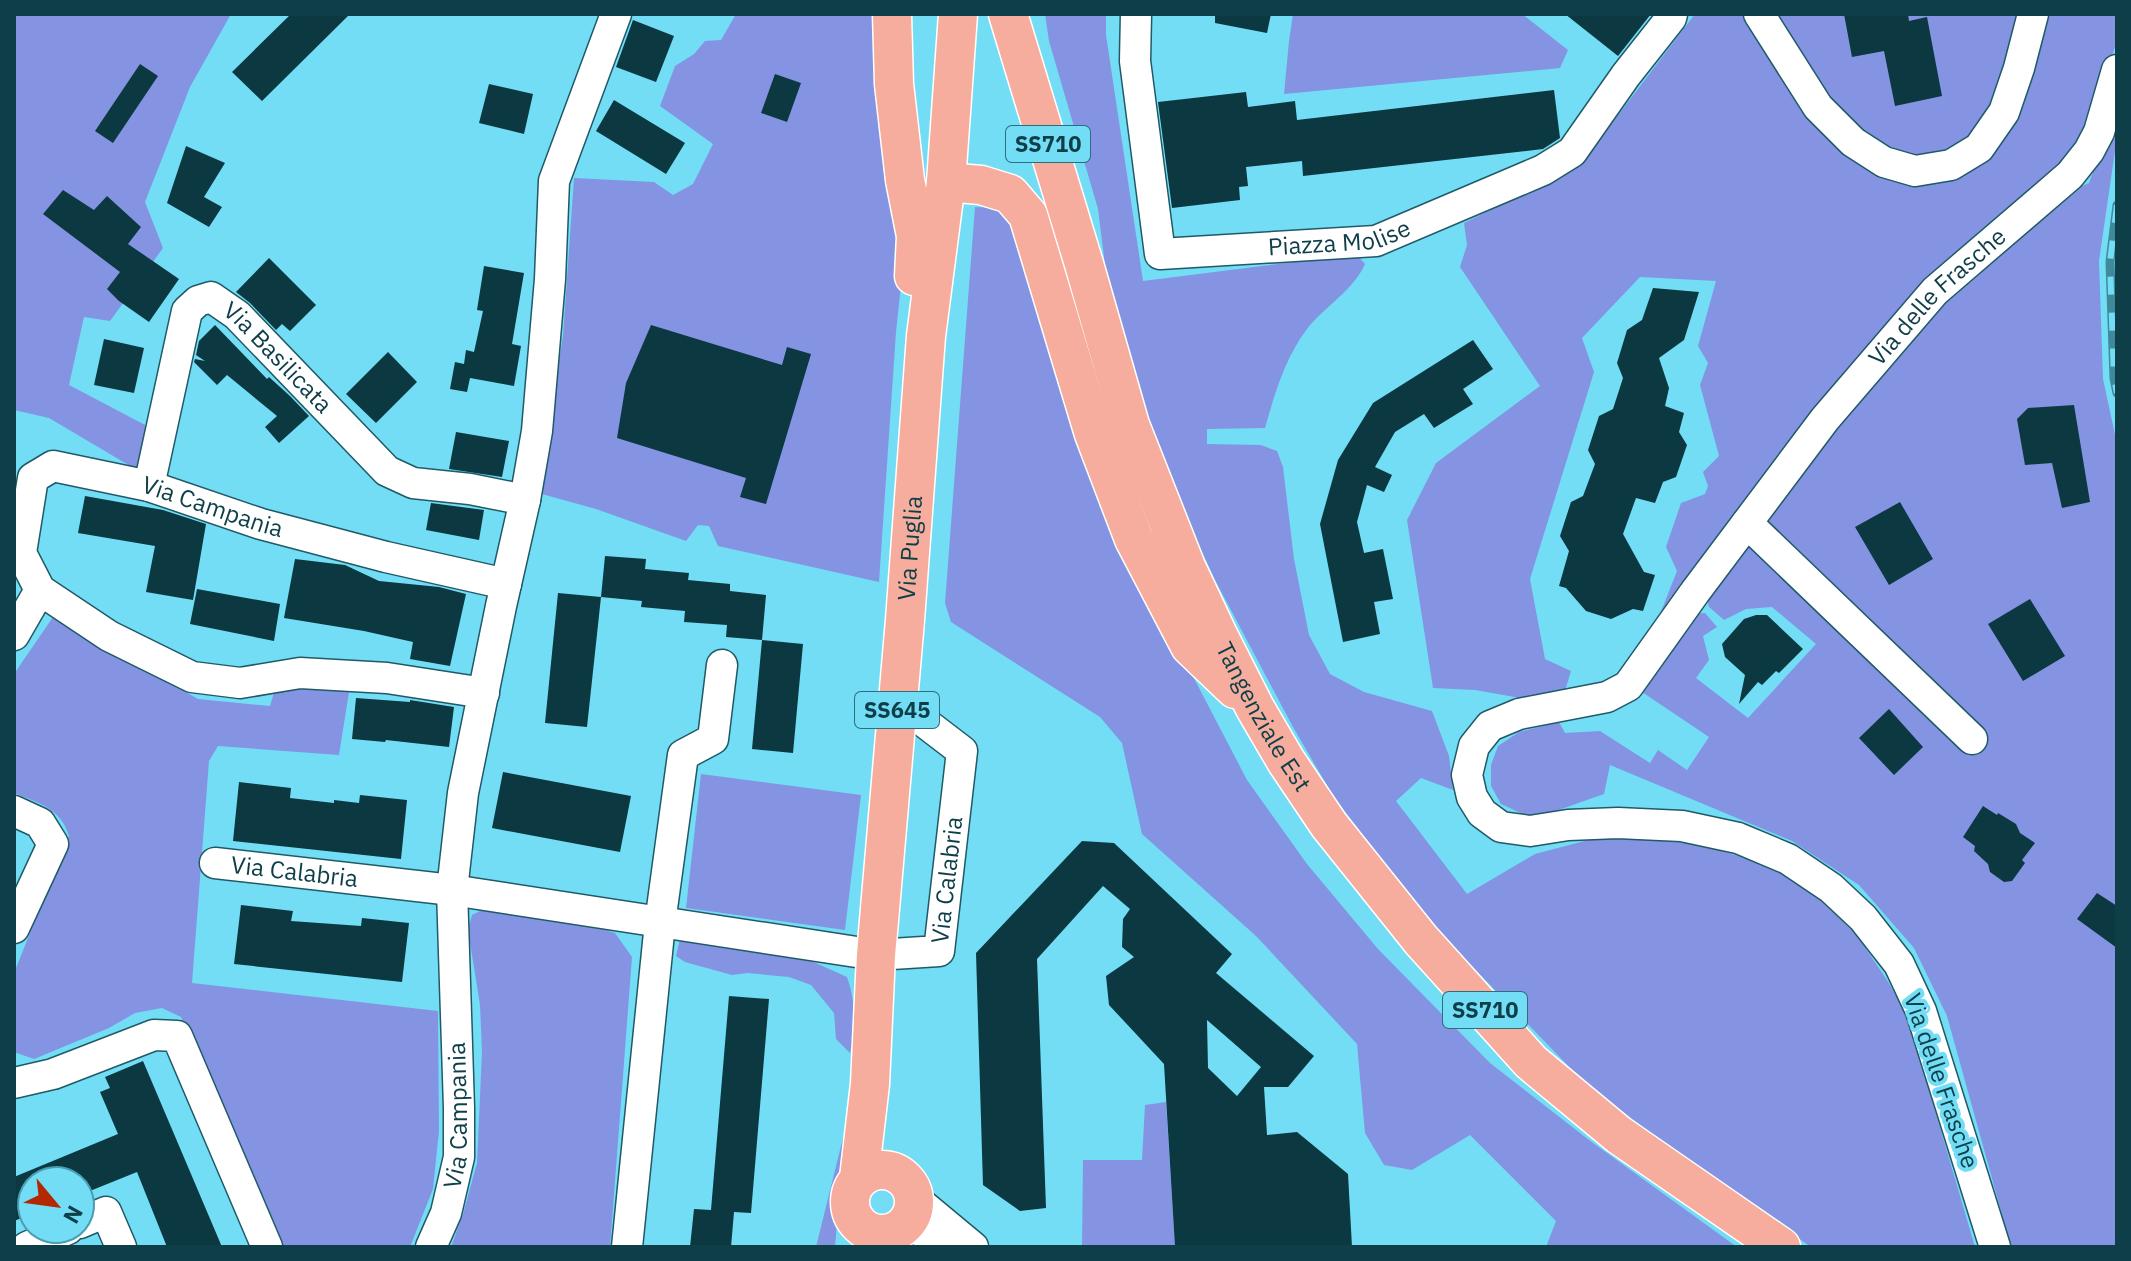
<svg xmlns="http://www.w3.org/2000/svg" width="2131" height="1261" font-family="'IBM Plex Sans',sans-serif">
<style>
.green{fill:#8494e3}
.building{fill:#0b3841;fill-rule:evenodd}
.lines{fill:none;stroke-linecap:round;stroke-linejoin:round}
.minor-casing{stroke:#1f5a66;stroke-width:33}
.major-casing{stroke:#fff;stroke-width:41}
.minor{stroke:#fff;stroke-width:30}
.major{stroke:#f6ad9d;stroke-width:38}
.rail-casing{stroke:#3e8a9b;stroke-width:9}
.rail{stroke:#72ddf5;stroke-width:6;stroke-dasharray:18;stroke-linecap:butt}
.labels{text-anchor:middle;stroke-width:8;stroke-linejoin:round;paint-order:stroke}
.shield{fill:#72ddf5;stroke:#2c6e7c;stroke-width:2}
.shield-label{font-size:22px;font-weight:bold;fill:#0e3e48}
.street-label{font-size:24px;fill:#0e3e48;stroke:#72ddf5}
</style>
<rect width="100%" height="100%" fill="#72ddf5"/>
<path class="green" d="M14 14H231L190 87 145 202 163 248 110 321 84 317 69 385 147 426 137 470 49 418 14 410Z
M736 14H879L905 247 896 332 879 582 718 546 709 526 698 525 686 541 596 509 538 493 563 336 574 178 654 182 673 195 693 184 713 144 660 106 675 66 694 54 705 41 721 40Z
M1045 14H1106V35L1143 281 1356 254 1365 264C1353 291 1325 306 1307 329 1285 358 1275 393 1265 428L1207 429V444L1261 445 1277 451 1283 467 1294 559 1309 635 1330 674 1364 692 1432 711 1449 756 1453 790 1421 778 1396 801 1467 894 1535 854 1596 838H1658L1713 848 1769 866 1820 897 1858 937 1887 980 1908 1018 1975 1247H1811L1736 1195 1609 1102 1577 1075 1465 959 1404 890 1332 794 1293 727 1215 580 1154 448 1107 281 1098 209 1049 41Z
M1293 14H1522L1568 50 1560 68 1284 94 1289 41Z
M1695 14H2117V40L2091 125 2078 149 1942 268 1651 637 1677 571 1666 547 1681 503 1705 494 1708 486 1703 472 1719 456 1700 385 1708 363 1698 346 1716 281 1640 277 1582 338 1594 372 1530 579 1545 659 1571 671 1564 694 1531 700 1475 690 1433 688 1407 520 1436 463 1540 386 1460 267 1467 245 1464 223 1556 178 1583 161Z
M2117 107V137L2099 261 2103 379 2117 444V1247H2011L1947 1016 1914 948 1859 885 1792 841 1610 765 1604 794 1553 812 1527 816 1501 804 1491 786V765L1498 746 1519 732 1559 722 1565 733 1600 731 1650 763 1658 750 1687 770 1709 737 1639 690 1690 614 1705 613 1717 627 1703 636 1709 660 1696 678 1748 718 1816 644 1772 607 1746 609 1724 620 1709 607 1705 592 1817 449 1935 310 2047 201 2089 183Z
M975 207 1003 208 1019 231 1022 262 1074 437 1148 590 1247 780 1307 864 1378 949 1490 1063 1589 1140 1737 1247H1546L1556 1221 1470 1135 1412 1170 1384 1165 1365 1133 1357 1044 1256 936 1142 834 1122 743 1100 717 951 622 945 603Z
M53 617 198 699 270 706 275 689 289 684 349 692 339 755 218 746 209 761 192 983 438 1011 439 1131 433 1189 410 1247H275L181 1017 162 1008 135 1013 109 1028 34 1059 14 1052V973L69 836C61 808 38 803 14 793V674Z
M701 774 861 795 845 930 686 908Z
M488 907 591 926 615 933 632 957 610 1247H451L463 1214 477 1163 482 1052 480 1005 468 930 472 915Z
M680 939 809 960 847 977C856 1002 856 1027 850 1053L836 1039 834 1013 811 985 789 977 747 973 732 975 685 962 676 956Z
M1166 1102 1175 1247H1082L1083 1160H1142L1145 1105Z
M845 1130 835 1247H816Z"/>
<path class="building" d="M291 14H350L262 101 232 72Z
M1215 14H1271L1267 33 1215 23Z
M1565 14H1651L1618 56Z
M1844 14H1908L1909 21 1927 17 1942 96 1895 106 1884 51 1852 57Z
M633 20 674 36 656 82 616 67Z
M140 64 158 76 113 143 95 131Z
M775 74 801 83 787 122 761 113Z
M489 84 533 94 524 134 479 123Z
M1554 90 1560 138 1543 149 1303 176 1302 161 1246 167 1248 186 1239 187 1240 200 1172 208 1158 102 1246 92 1248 107 1295 101 1297 120Z
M614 100 685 143 666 174 596 131Z
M186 146 225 163 204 197 222 207 209 227 167 203Z
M63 190 94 210 107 196 141 227 128 244 179 279 149 322 119 301 107 289 120 272 43 214Z
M269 258 316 305 290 331 282 324 276 330 250 303 236 292Z
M484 266 524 273 512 344 521 346 514 386 470 378 467 392 450 389 455 362 464 364 466 350 474 352 483 311 477 310Z
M1653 288 1699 292 1684 340 1659 358 1669 388 1665 406 1684 413 1679 432 1687 445 1676 477 1663 482 1655 503 1636 498 1623 534 1644 572 1655 575 1643 611 1633 609 1611 619 1586 611 1566 588 1559 586 1569 551 1560 536 1571 502 1583 496 1595 464 1588 450 1599 416 1613 409 1623 378 1617 363 1627 330 1642 320Z
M215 325 267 379 269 377 290 396 309 416 279 443 265 427 277 416 227 375 217 385 194 362 195 359 205 361 196 355 199 341Z
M651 325 782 365 787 347 811 354 766 504 740 497 746 478 617 438 626 383Z
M104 339 144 348 134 393 94 385Z
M1473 340 1493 369 1463 389 1473 404 1434 428 1424 414 1395 432 1375 467 1392 475 1384 492 1367 485 1357 522 1364 553 1383 549 1393 599 1374 602 1380 634 1343 642 1320 524 1338 460 1373 403Z
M388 352 417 382 376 423 346 394Z
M2074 405 2090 502 2062 508 2052 463 2025 465 2017 419 2028 408Z
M456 432 509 441 502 477 449 469Z
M85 496 163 510 206 524 193 600 146 592 155 546 78 533Z
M1900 502 1933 559 1889 585 1855 527Z
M431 503 484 510 479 540 426 530Z
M605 556 646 559 645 569 689 573 688 580 730 584V591L766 595 762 640 726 637 727 625 684 622 685 611 641 607 642 601 601 597Z
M295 559 345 565 379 581 439 587 466 594 450 666 410 659 413 642 364 631 284 618Z
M197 589 280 604 274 641 190 624Z
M558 593 601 597 587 727 545 723Z
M2030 599 2065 656 2023 681 1988 624Z
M1756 615H1767L1803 649 1779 673 1776 671 1762 685 1758 682 1739 704 1745 675 1725 657 1722 644 1744 619Z
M762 640 803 644 793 753 752 749Z
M356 698 410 702V700L454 707 449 747 386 740 385 742 352 739Z
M1889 709 1923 747 1894 775 1859 738Z
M503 772 631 796 620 852 492 828Z
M239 782 291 788 290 798 334 803V800L359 803 360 795 407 800 401 859 233 841Z
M1983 806 1997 815 1998 813 2016 824 2020 833 2035 843 2022 860 2025 863 2012 881 2004 882 1990 872 1988 864 1974 851 1975 846 1963 837Z
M1082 841 1114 843 1232 954 1216 973 1314 1056 1288 1087H1264L1267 1135 1297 1132 1348 1174 1352 1247H1175L1164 1064 1109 1005 1106 976 1134 957 1122 947 1123 919 1130 909 1103 886 1037 959 1046 1208 1020 1211 983 1185 976 953ZM1207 1020 1261 1067 1237 1096 1208 1068Z
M2097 893 2117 906V948L2077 919Z
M241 905 293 911 291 921 361 926 362 918 409 923 402 982 234 964Z
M729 996 769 999 751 1213 734 1212 731 1247H690L694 1209 711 1210Z
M143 1061 222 1247H167L137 1172 80 1195V1181H32V1214L14 1221V1177L118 1134 100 1092 110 1088 105 1077Z"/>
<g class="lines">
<g class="minor-casing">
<g id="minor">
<path id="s1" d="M1136 14 1135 61 1160 254 1376 241 1543 170 1572 152 1626 75 1671 18 1672 14"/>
<path d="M1759 14 1818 107 1853 142 1884 162 1915 171 1951 165 1979 148 2004 112 2019 68 2033 14"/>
<path id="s2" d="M149 486 187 311 198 301 211 297 237 315 387 471 413 483 470 489 525 500"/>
<path d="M1747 523 1972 739"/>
<path d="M14 635 40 590"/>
<path id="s3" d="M484 693 387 678 300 673 240 683 192 677 109 636 40 590 21 553 33 478 53 466 149 486 261 524 386 557 506 584"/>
<path d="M14 811 40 823 53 844 14 928"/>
<path id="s4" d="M215 863 452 890 876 955 939 951 962 751 898 702"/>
<path d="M14 1083 53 1074 154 1035 177 1036 267 1247"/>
<path d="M914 1198 973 1247"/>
<path d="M80 1223 106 1212 121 1247"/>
<path d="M904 1226 959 1243"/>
<path d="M27 1247 68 1229"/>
<path id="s5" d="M431 1247 446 1213 459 1157V1108L452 890 463 793 501 606 525 500 537 431 550 279 554 181 616 14"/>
<path d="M627 1247 660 923 683 755 713 739 722 665"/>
<path id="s6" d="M1995 1247 1921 1011 1899 964 1863 918 1831 888 1788 859 1738 838 1682 826 1618 823 1568 825 1530 831 1501 827 1482 813 1472 797 1467 775 1474 746 1490 726 1519 714 1607 697 1628 686 1695 592 1825 419 1935 291 2070 175 2089 151 2099 132 2117 70"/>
</g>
</g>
<g class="major-casing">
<g id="major">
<path d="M892 14 894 84 905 180 916 236 914 276"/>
<path id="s7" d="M1008 14 1084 264 1130 425 1186 567 1218 635 1255 708 1286 761 1329 825 1421 940 1531 1062 1619 1135 1781 1247"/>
<path d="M946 182 981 185 1010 194 1028 215 1094 434 1134 539 1190 646 1235 689"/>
<circle cx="882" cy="1202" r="32"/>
<path id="s8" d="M859 1178 870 1084 876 955 905 620 926 336 946 182 958 14"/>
</g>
</g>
<use href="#minor" class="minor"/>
<use href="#major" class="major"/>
<g class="rail-casing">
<path id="rail" d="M2117 205 2110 262 2114 378 2117 393"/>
</g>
<use href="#rail" class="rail"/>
</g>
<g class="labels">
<g class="shield">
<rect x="1006" y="126" width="84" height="36" rx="6"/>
<rect x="855" y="692" width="84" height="36" rx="6"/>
<rect x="1443" y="992" width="84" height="36" rx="6"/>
</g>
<g class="shield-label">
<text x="1048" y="152">SS710</text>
<text x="897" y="718">SS645</text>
<text x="1485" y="1018">SS710</text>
</g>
<g class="street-label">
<text dy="8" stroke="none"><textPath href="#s1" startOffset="422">Piazza Molise</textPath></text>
<text dy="8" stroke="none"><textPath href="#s6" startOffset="1510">Via delle Frasche</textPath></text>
<text dy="8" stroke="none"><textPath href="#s2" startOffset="298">Via Basilicata</textPath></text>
<text dy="8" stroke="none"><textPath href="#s3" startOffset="776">Via Campania</textPath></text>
<text dy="8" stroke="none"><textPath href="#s8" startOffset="632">Via Puglia</textPath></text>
<text dy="8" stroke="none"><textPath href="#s7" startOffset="750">Tangenziale Est</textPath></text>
<text dy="8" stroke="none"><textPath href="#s4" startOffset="80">Via Calabria</textPath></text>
<text dy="8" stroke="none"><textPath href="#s4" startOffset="802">Via Calabria</textPath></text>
<text transform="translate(1941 1081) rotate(71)" y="8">Via delle Frasche</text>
<text dy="8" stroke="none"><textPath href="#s5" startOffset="136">Via Campania</textPath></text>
</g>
</g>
<rect width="2131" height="1261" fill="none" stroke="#0e3e48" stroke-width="32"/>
<g transform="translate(56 1205) rotate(119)"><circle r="38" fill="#72ddf5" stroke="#4a9db0" stroke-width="2"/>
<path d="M0-6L14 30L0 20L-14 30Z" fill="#b32800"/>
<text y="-12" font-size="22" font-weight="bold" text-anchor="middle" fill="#0e3e48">N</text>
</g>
</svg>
